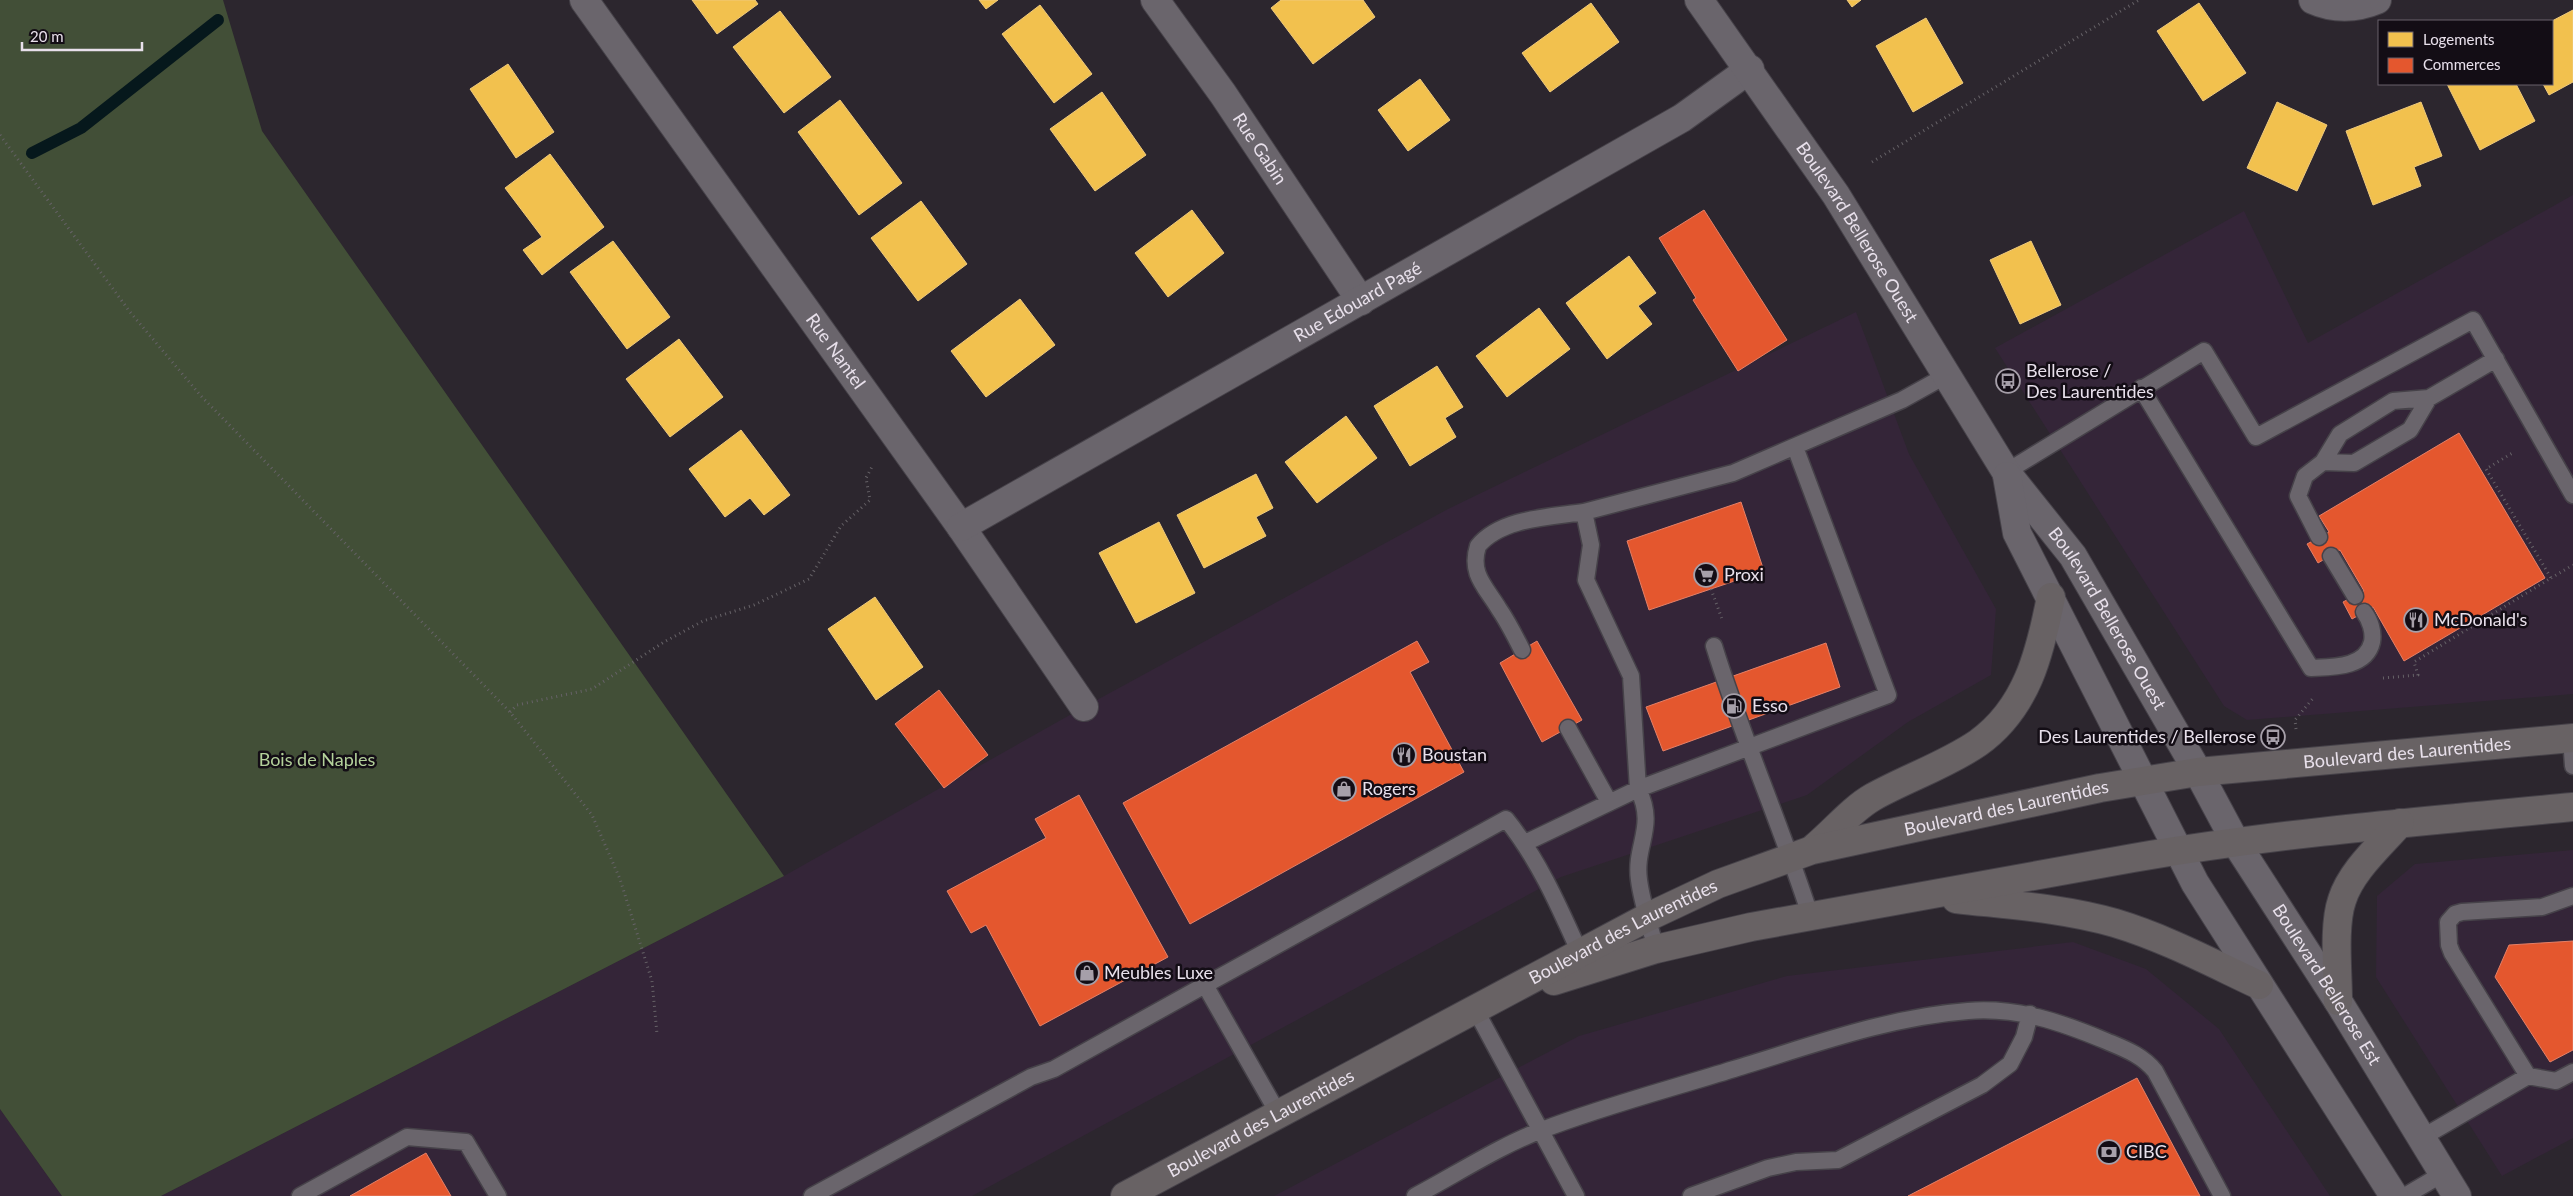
<svg xmlns="http://www.w3.org/2000/svg" width="2573" height="1196" font-family="Lato,sans-serif">
<style>
.built{fill:#342538}
.forest{fill:#424f37}
.homes{fill:#f2c14e;stroke:#efca7d}
.shops{fill:#e4572e;stroke:#e58067}
.lines{fill:none;stroke-linecap:round;stroke-linejoin:round}
.stream{stroke:#06181c;stroke-width:12}
.service-casing{stroke:#464249;stroke-width:19}
.minor-casing{stroke:#464249;stroke-width:30}
.tertiary-casing{stroke:#464249;stroke-width:30}
.secondary-casing{stroke:#464249;stroke-width:30}
.path{stroke:#666267;stroke-width:3;stroke-dasharray:1 4;stroke-linecap:butt}
.service{stroke:#6a656c;stroke-width:16}
.minor{stroke:#6a656c;stroke-width:28}
.tertiary{stroke:#6a656c;stroke-width:28}
.secondary{stroke:#686264;stroke-width:28}
.labels{text-anchor:middle;stroke-width:5;stroke-linejoin:round;paint-order:stroke}
.street-label{font-size:18px;fill:#e8e0eb;stroke:#130d15}
.poi-label{font-size:18px;fill:#e8e0eb;stroke:#130d15;text-anchor:start}
.park-label{font-size:18px;fill:#b3d09a;stroke:#130d15}
</style>
<rect width="100%" height="100%" fill="#2c262e"/>
<path class="built" d="M2573 195V694L2247 720 2224 706 1995 348 2244 211 2308 343Z
M1856 312 1909 454 1996 609 1991 675 1908 722 1807 795 1561 877 972 1196H161L784 876 1084 707 1448 509Z
M2573 850V1138L2502 1176 2376 977 2377 896 2415 864Z
M2073 942 2146 969 2219 1029 2330 1196H1274L1579 1036 1787 976Z
M0 1109 62 1196H0Z"/>
<path class="forest" d="M0 0H223L262 131 784 876 161 1196H62L0 1109Z"/>
<path class="homes" d="M692 0H755L758 4 717 34Z
M979 0H998L986 9Z
M1281 0H1363L1375 17 1313 64 1271 8Z
M1847 0H1861L1852 7Z
M1591 3 1619 42 1550 92 1522 53Z
M2199 3 2246 73 2203 101 2157 31Z
M1040 5 1092 74 1054 103 1002 34Z
M2573 10V82L2549 95 2543 84H2552V21Z
M780 11 831 77 784 113 733 47Z
M1926 18 1963 83 1913 112 1876 46Z
M508 64 554 132 516 158 470 89Z
M1420 79 1450 120 1408 151 1378 110Z
M2447 84H2516L2535 121 2480 150Z
M1102 92 1146 155 1095 191 1050 129Z
M840 100 902 183 859 215 798 132Z
M2277 102 2327 125 2297 191 2247 168Z
M2421 102 2442 156 2414 167 2421 186 2373 205 2346 131Z
M550 154 604 227 542 275 523 250 542 237 505 188Z
M921 201 967 264 918 301 871 238Z
M1192 210 1224 253 1168 297 1135 253Z
M613 241 670 317 627 349 570 272Z
M2031 241 2061 305 2020 324 1990 260Z
M1629 256 1656 293 1638 306 1652 324 1607 359 1566 303Z
M1020 299 1055 345 986 397 951 351Z
M1539 308 1570 349 1507 397 1476 356Z
M679 339 723 397 670 437 626 379Z
M1437 366 1463 407 1445 418 1456 437 1410 466 1374 406Z
M1346 416 1377 458 1317 503 1285 462Z
M741 430 790 495 764 515 750 498 725 517 689 469Z
M1256 474 1273 508 1256 517 1266 536 1204 568 1177 515Z
M1159 522 1195 593 1136 623 1099 553Z
M875 597 923 667 876 700 828 629Z"/>
<path class="shops" d="M1704 210 1787 340 1738 371 1693 300 1696 298 1659 238Z
M2459 433 2545 578 2404 661 2373 607 2352 619 2343 602 2364 591 2340 550 2318 563 2307 544 2329 532 2319 516Z
M1741 502 1764 571 1649 610 1627 541Z
M1417 641 1429 662 1410 672 1464 772 1190 924 1123 803Z
M1537 641 1582 720 1542 742 1500 663Z
M1826 643 1840 687 1663 751 1646 707Z
M939 690 988 755 944 788 895 724Z
M1079 795 1168 957 1040 1026 986 925 971 933 947 891 1046 838 1035 819Z
M2573 941V1050L2550 1062 2495 977 2509 945Z
M2137 1078 2200 1196H1908Z
M426 1153 451 1196H350Z"/>
<g class="lines">
<path class="stream" d="M32 153 81 128 218 20"/>
<g class="service-casing">
<path id="service" d="M2141 388 2311 668C2332 667 2366 668 2372 642 2374 632 2370 620 2364 612
M2429 398 2410 430 2354 463 2323 462 2340 434 2393 401Z
M2429 398 2496 359
M2006 472 2204 351 2256 437 2473 320 2573 495
M2319 537 2298 496 2305 476 2323 462
M2331 556 2355 596
M1714 646C1742 737 1781 825 1810 915
M1522 650C1515 636 1508 622 1499 609 1486 587 1469 574 1478 546 1501 518 1550 517 1584 512
M1568 728 1609 802
M2571 738 2573 766
M1525 843 1638 789 1888 695 1795 447
M1656 949C1650 926 1642 903 1639 880 1634 845 1657 827 1638 789L1631 676 1586 580 1591 545 1584 512 1733 473 1902 400 1947 375
M1205 985 1506 819C1540 861 1561 911 1583 960
M1475 1009 1576 1196
M2528 1076 2452 953 2449 945 2448 922 2455 914 2462 912 2542 907 2573 896
M2423 1137 2528 1076 2556 1081 2573 1072
M300 1196 407 1137 466 1142 498 1196
M812 1196 1031 1077 1054 1069 1205 985 1279 1115
M1415 1196C1455 1175 1501 1145 1542 1130 1604 1106 1670 1089 1734 1069 1810 1046 1888 1017 1968 1011 2017 1007 2061 1022 2106 1041 2125 1049 2142 1055 2155 1071L2222 1196
M1691 1196 1768 1168 1796 1162 1838 1160 1982 1085 2010 1064 2024 1037 2030 1014
M2405 1196 2444 1173"/>
</g>
<g class="minor-casing">
<g id="minor">
<path id="s1" d="M584 0 961 527 1084 707"/>
<path id="s2" d="M1155 0 1223 94 1361 301"/>
<path d="M2313 0C2333 9 2356 9 2377 0"/>
<path id="s3" d="M961 527 1682 118 1750 69"/>
</g>
</g>
<g class="tertiary-casing">
<g id="tertiary">
<path id="s4" d="M1699 0 1836 195 2006 472 2073 556 2198 772 2236 843 2338 1001 2457 1196"/>
<path d="M2007 476 2017 533 2195 883 2394 1196"/>
</g>
</g>
<g class="secondary-casing">
<g id="secondary">
<path d="M1815 847C1834 831 1852 809 1873 797 1907 778 1946 765 1978 743 2027 708 2040 653 2051 597"/>
<path d="M1956 899C2009 905 2063 908 2115 923 2165 938 2212 963 2259 985"/>
<path d="M1554 981 1656 949 1751 927 2133 858C2279 833 2426 821 2573 807"/>
<path d="M2338 1001C2338 972 2333 926 2342 900 2351 871 2380 846 2400 823"/>
<path id="s5" d="M1125 1196 1648 917 1718 884 1812 850 2100 788 2198 772 2573 738"/>
</g>
</g>
<path class="path" d="M0 135 130 312 201 396 510 712 592 815 620 879 652 981 657 1034
M1872 162 2139 0
M2551 578 2573 565
M1711 589 1722 619
M2383 678 2418 675 2414 662 2551 578 2486 469 2514 452
M510 712 517 705 592 689 664 642 703 621 754 605 809 579 841 526 870 500 866 478 873 465
M2296 729 2295 720 2314 697"/>
<use href="#service" class="service"/>
<use href="#minor" class="minor"/>
<use href="#tertiary" class="tertiary"/>
<use href="#secondary" class="secondary"/>
</g>
<defs>
<g id="bus-ring" transform="scale(1.25)"><circle r="9.5" fill="#130d15" stroke="#a69fa9" stroke-width="1.5"/><path d="M-5-6H5V4H4V6H2V4H-2V6H-4V4H-5ZM-3.5-4V0h7V-4ZM-3.5 1.2v1.5H-2V1.2ZM2 1.2v1.5H3.5V1.2Z" fill="#a69fa9"/></g>
<g id="supermarket-ring" transform="scale(1.25)"><circle r="9.5" fill="#130d15" stroke="#a69fa9" stroke-width="1.5"/><path d="M-6-5.5h2.5l.6 2H6L4.5 2H-2.5L-4.4-4H-6ZM-1.5 3.2a1.3 1.3 0 1 0 .1 0ZM3 3.2a1.3 1.3 0 1 0 .1 0Z" fill="#a69fa9"/></g>
<g id="restaurant-ring" transform="scale(1.25)"><circle r="9.5" fill="#130d15" stroke="#a69fa9" stroke-width="1.5"/><path d="M-5-6h1v4h1v-4h1v4h1v-4h1v5L-1.5 .5V6h-2V.5L-5-1ZM5-6V6H3V1.5H1.5Q1.5-4 5-6Z" fill="#a69fa9"/></g>
<g id="fuel-ring" transform="scale(1.25)"><circle r="9.5" fill="#130d15" stroke="#a69fa9" stroke-width="1.5"/><path d="M-5.5-6h7V0h2V4h1.3V-2.5L3-4.5l.8-.8L6-3V5H2.5V1h-1V6h-7ZM-4.2-4.7v3.2H.2V-4.7Z" fill="#a69fa9"/></g>
<g id="shop-ring" transform="scale(1.25)"><circle r="9.5" fill="#130d15" stroke="#a69fa9" stroke-width="1.5"/><path d="M-5-2.5h2.3a2.7 3.5 0 0 1 5.4 0H5L5.5 6h-11ZM-1.5-2.5h3a1.5 2.3 0 0 0-3 0Z" fill="#a69fa9"/></g>
<g id="bank-ring" transform="scale(1.25)"><circle r="9.5" fill="#130d15" stroke="#a69fa9" stroke-width="1.5"/><path d="M-6-4H6V4H-6ZM0-2.3a2.3 2.3 0 1 0 0 4.6a2.3 2.3 0 1 0 0-4.6Z" fill="#a69fa9"/></g>
</defs>
<g fill-rule="evenodd">
<use href="#bus-ring" x="2008" y="381"/>
<use href="#supermarket-ring" x="1706" y="575"/>
<use href="#restaurant-ring" x="2416" y="620"/>
<use href="#fuel-ring" x="1734" y="706"/>
<use href="#bus-ring" x="2273" y="737"/>
<use href="#restaurant-ring" x="1404" y="755"/>
<use href="#shop-ring" x="1344" y="789"/>
<use href="#shop-ring" x="1087" y="973"/>
<use href="#bank-ring" x="2109" y="1152"/>
</g>
<g class="labels">
<g class="street-label">
<text dy="6" stroke="none"><textPath href="#s2" startOffset="182">Rue Gabin</textPath></text>
<text dy="6" stroke="none"><textPath href="#s4" startOffset="281">Boulevard Bellerose Ouest</textPath></text>
<text dy="6" stroke="none"><textPath href="#s3" startOffset="456">Rue Edouard Pagé</textPath></text>
<text dy="6" stroke="none"><textPath href="#s1" startOffset="432">Rue Nantel</textPath></text>
<text dy="6" stroke="none"><textPath href="#s4" startOffset="742">Boulevard Bellerose Ouest</textPath></text>
<text dy="6" stroke="none"><textPath href="#s5" startOffset="1374">Boulevard des Laurentides</textPath></text>
<text dy="6" stroke="none"><textPath href="#s5" startOffset="969">Boulevard des Laurentides</textPath></text>
<text dy="6" stroke="none"><textPath href="#s5" startOffset="564">Boulevard des Laurentides</textPath></text>
<text dy="6" stroke="none"><textPath href="#s4" startOffset="1169">Boulevard Bellerose Est</textPath></text>
<text dy="6" stroke="none"><textPath href="#s5" startOffset="154">Boulevard des Laurentides</textPath></text>
</g>
<g class="poi-label">
<text x="2026" y="377">Bellerose /<tspan x="2026" dy="21">Des Laurentides</tspan></text>
<text x="1724" y="581">Proxi</text>
<text x="2434" y="626">McDonald's</text>
<text x="1752" y="712">Esso</text>
<text x="2256" y="743" text-anchor="end">Des Laurentides / Bellerose</text>
<text x="1422" y="761">Boustan</text>
<text x="1362" y="795">Rogers</text>
<text x="1104" y="979">Meubles Luxe</text>
<text x="2126" y="1158">CIBC</text>
</g>
<g class="park-label">
<text x="317" y="766">Bois de Naples</text>
</g>
</g>
<rect x="2378" y="20" width="175" height="65" fill="#130d15" stroke="#68616b"/>
<rect x="2388" y="32" width="25" height="15" fill="#f2c14e" stroke="#68616b"/>
<text x="2423" y="45" font-size="15" fill="#e8e0eb">Logements</text>
<rect x="2388" y="58" width="25" height="15" fill="#e4572e" stroke="#68616b"/>
<text x="2423" y="70" font-size="15" fill="#e8e0eb">Commerces</text>
<path d="M22 42v8h120v-8" fill="none" stroke="#e8e0eb" stroke-width="2.5"/>
<text x="30" y="42" font-size="15" fill="#e8e0eb" stroke="#130d15" stroke-width="4" paint-order="stroke">20 m</text>
</svg>
